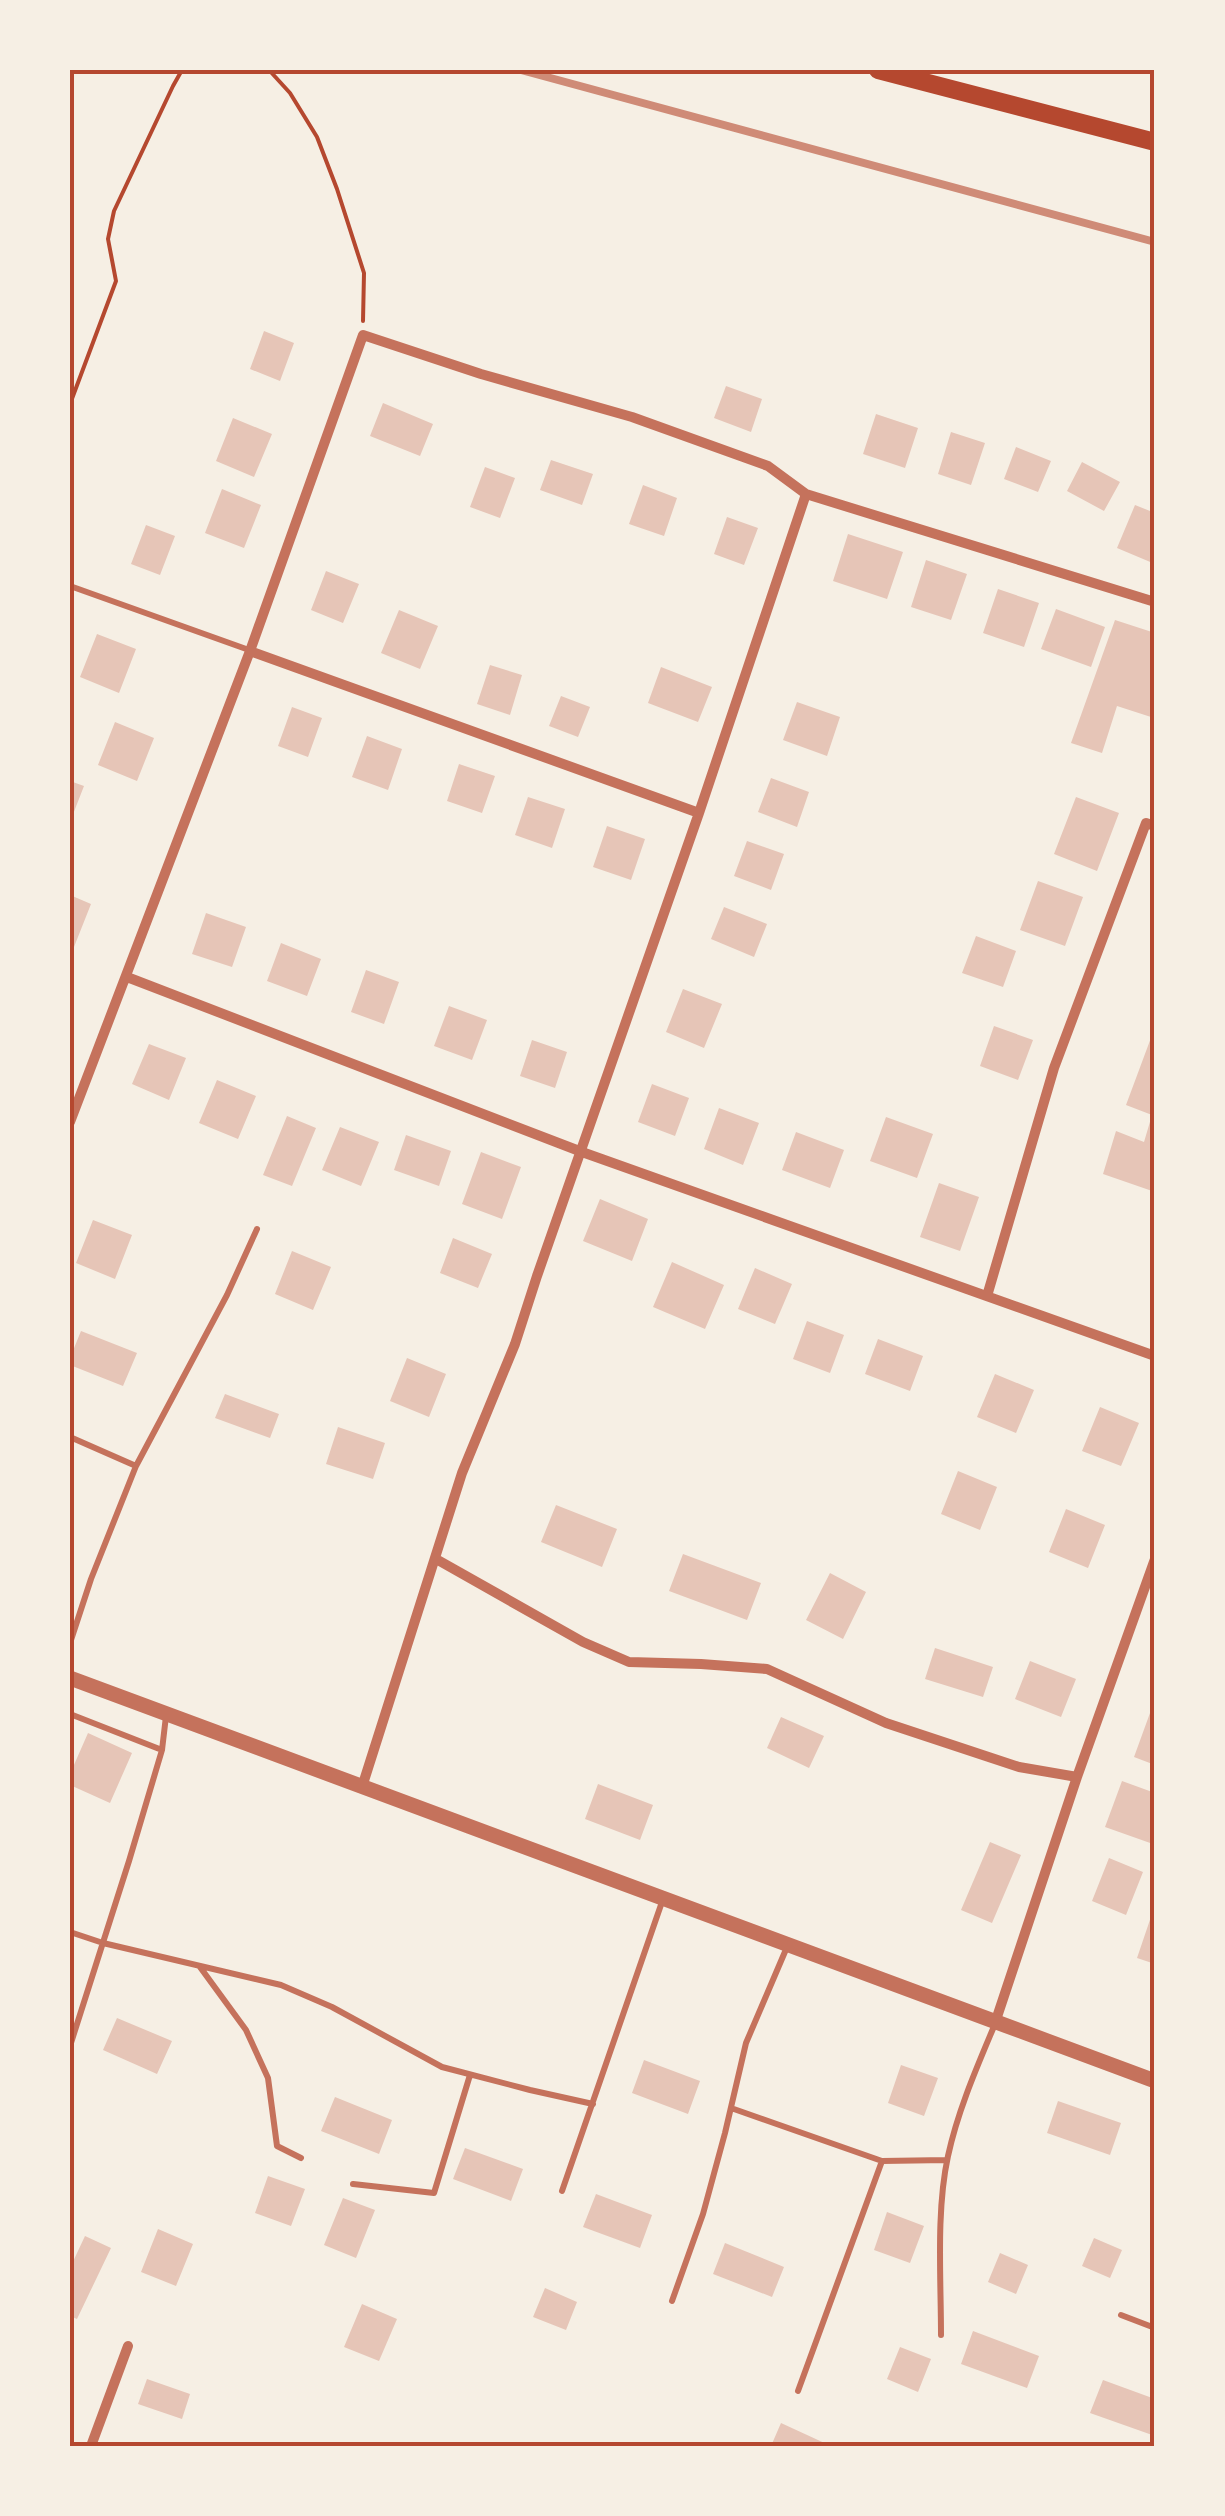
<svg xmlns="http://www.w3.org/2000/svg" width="1225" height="2516" font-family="'Exo 2',sans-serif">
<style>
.building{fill:#e6c5b7}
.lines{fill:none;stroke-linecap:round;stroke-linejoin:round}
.path{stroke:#b5482f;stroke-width:4}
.service{stroke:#c5725c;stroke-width:6}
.minor{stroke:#c5725c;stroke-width:10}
.tertiary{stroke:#c5725c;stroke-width:15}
.primary{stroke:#b5482f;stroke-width:18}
.rail{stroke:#cf8b77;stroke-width:8}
.neatline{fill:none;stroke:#b5482f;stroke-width:4}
</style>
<rect width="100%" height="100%" fill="#f6efe4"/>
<path class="building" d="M264 331 294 343 280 381 250 369Z
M726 386 762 399 751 432 714 418Z
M383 403 433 424 420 456 370 436Z
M876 414 918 428 905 468 863 454Z
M233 418 272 434 254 477 216 461Z
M951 432 985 443 971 485 938 474Z
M1016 447 1051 461 1038 492 1004 479Z
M551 460 593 474 582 505 540 490Z
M1082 462 1120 482 1104 511 1067 491Z
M485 467 515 478 500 518 470 507Z
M643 485 677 498 664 536 629 524Z
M222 489 261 505 244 548 205 533Z
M1135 505 1155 513V564L1117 548Z
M727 517 758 528 744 565 714 554Z
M146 525 175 536 160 575 131 564Z
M848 534 903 552 887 599 833 581Z
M926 560 967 574 951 620 911 607Z
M326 571 359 584 343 623 311 610Z
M998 589 1039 603 1024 647 983 633Z
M1056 609 1105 627 1091 667 1041 649Z
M399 610 438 626 420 669 381 653Z
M1115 620 1155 633V706L1151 717 1117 706 1102 753 1071 743Z
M97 634 136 649 119 693 80 677Z
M490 665 522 675 510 715 477 704Z
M661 667 712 687 698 722 648 703Z
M561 696 590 707 578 737 549 726Z
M797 702 840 717 827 756 783 740Z
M292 707 322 718 308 757 278 746Z
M115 722 154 738 137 781 98 765Z
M367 736 402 749 388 790 352 777Z
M459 764 495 776 482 813 447 801Z
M771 778 809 792 797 827 758 812Z
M70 781 84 786 70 822Z
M528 797 565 809 552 848 515 835Z
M1076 797 1119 813 1097 871 1054 854Z
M607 826 645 839 631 880 593 867Z
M747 841 784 854 771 890 734 876Z
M1038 881 1083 897 1065 946 1020 930Z
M70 895 91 904 74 947 70 946Z
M724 907 767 924 754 957 711 939Z
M206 913 246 927 232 967 192 954Z
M976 936 1016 951 1003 987 962 973Z
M281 943 321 959 307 996 267 981Z
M366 970 399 982 384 1024 351 1012Z
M683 989 722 1004 704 1048 666 1032Z
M449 1006 487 1020 472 1060 434 1046Z
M994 1026 1033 1040 1018 1080 980 1066Z
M1155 1027V1192L1103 1174 1116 1131 1144 1142 1152 1115 1126 1105Z
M532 1040 567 1052 555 1088 520 1076Z
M149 1044 186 1058 169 1100 132 1084Z
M217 1080 256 1096 238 1139 199 1123Z
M652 1084 689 1098 675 1136 638 1122Z
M719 1108 759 1123 743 1165 704 1149Z
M287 1116 316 1128 292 1186 263 1175Z
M886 1117 933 1134 917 1178 870 1161Z
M340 1127 379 1142 361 1186 322 1170Z
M796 1132 844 1150 830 1188 782 1170Z
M406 1135 451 1151 439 1186 394 1170Z
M481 1152 521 1167 502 1219 462 1204Z
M939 1183 979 1197 960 1251 920 1237Z
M600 1199 648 1219 632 1261 583 1241Z
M93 1220 132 1235 115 1279 76 1263Z
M453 1238 492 1254 478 1288 440 1273Z
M292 1251 331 1267 313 1310 275 1294Z
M672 1262 724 1285 705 1329 653 1307Z
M755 1268 792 1284 775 1324 738 1309Z
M807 1321 844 1335 830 1373 793 1359Z
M81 1331 137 1353 123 1386 70 1365V1358Z
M878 1339 923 1356 910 1391 865 1374Z
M407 1358 446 1374 429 1417 390 1401Z
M995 1374 1034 1390 1016 1433 977 1417Z
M225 1394 279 1414 270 1438 215 1418Z
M1100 1407 1139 1423 1121 1466 1082 1451Z
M338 1427 385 1443 373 1479 326 1464Z
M958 1471 997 1487 980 1530 941 1514Z
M556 1505 617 1529 602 1567 541 1542Z
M1066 1509 1105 1525 1088 1568 1049 1552Z
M683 1554 761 1583 747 1620 669 1591Z
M830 1573 866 1592 843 1639 806 1620Z
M935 1648 993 1667 983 1697 925 1679Z
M1030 1661 1076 1679 1061 1717 1015 1699Z
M1150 1713 1155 1715V1765L1134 1757Z
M781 1717 824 1736 809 1768 767 1748Z
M88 1733 132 1753 110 1803 70 1785V1774Z
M1122 1781 1155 1793V1838L1153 1844 1105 1827Z
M598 1784 653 1805 640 1840 585 1819Z
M990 1842 1021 1855 992 1923 961 1910Z
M1109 1858 1143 1872 1126 1915 1092 1901Z
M1155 1905V1964L1137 1958Z
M117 2018 172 2041 157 2074 103 2050Z
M644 2060 700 2081 688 2114 632 2093Z
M901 2065 938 2078 924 2116 888 2103Z
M335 2097 392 2120 379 2154 321 2131Z
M1058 2101 1121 2123 1110 2155 1047 2133Z
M465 2148 523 2169 511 2201 453 2179Z
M268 2176 305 2189 291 2226 255 2213Z
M596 2194 652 2215 640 2248 583 2227Z
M343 2198 375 2210 356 2258 324 2245Z
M887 2212 924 2226 910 2263 874 2250Z
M158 2229 193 2244 176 2286 141 2272Z
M85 2236 111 2248 77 2319 70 2316V2268Z
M1094 2238 1122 2250 1110 2278 1082 2266Z
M725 2243 784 2267 772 2297 713 2274Z
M1000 2253 1028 2265 1016 2294 988 2282Z
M545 2288 577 2302 566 2330 533 2317Z
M362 2304 397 2319 379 2361 344 2347Z
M973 2331 1039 2356 1027 2388 961 2364Z
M900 2347 931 2359 918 2392 887 2379Z
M147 2379 190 2394 182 2419 138 2404Z
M1103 2380 1155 2399V2436L1090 2413Z
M781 2423 831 2446H771Z"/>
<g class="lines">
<path class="path" d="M269 70 290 93 317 137 337 189 364 273 363 321
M70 404 116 281 108 239 114 211 173 86 182 70"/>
<path class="service" d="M70 586 249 650
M70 1437 136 1466
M70 1643 91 1579 136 1466 227 1295 257 1229
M70 1714 162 1750
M70 1932 103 1943 281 1985 332 2007 442 2067 530 2090 593 2104
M200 1967 246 2030 268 2078 277 2146 301 2158
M70 2046 129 1861 162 1750 166 1716
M731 2108 882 2161 947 2160
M353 2184 434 2193 470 2075
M562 2191 663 1899
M672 2301 703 2214 725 2133 746 2043 787 1947
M1121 2315 1155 2328
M941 2335C941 2278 936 2211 948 2156 958 2110 977 2067 995 2024
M798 2391 882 2161"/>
<path class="minor" d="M250 651 699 813
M127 977 582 1152 1155 1356
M70 1122 250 651 363 335 481 374 632 417 768 466 806 494 1155 602
M987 1296 1054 1068 1146 823 1155 826
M436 1559 583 1642 629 1662 701 1664 767 1669 886 1723 1019 1767 1077 1777
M362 1787 462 1473 515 1344 537 1276 699 813 806 494
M995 2023 1077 1777 1155 1559
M91 2446 128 2346"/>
<path class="tertiary" d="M70 1678 1155 2081"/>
<path class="primary" d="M878 70 1155 142"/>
<path class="rail" d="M521 70 1155 242"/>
</g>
<rect width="1225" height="2516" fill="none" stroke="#f6efe4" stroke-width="145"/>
<rect x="72" y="72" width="1080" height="2372" class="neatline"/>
</svg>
